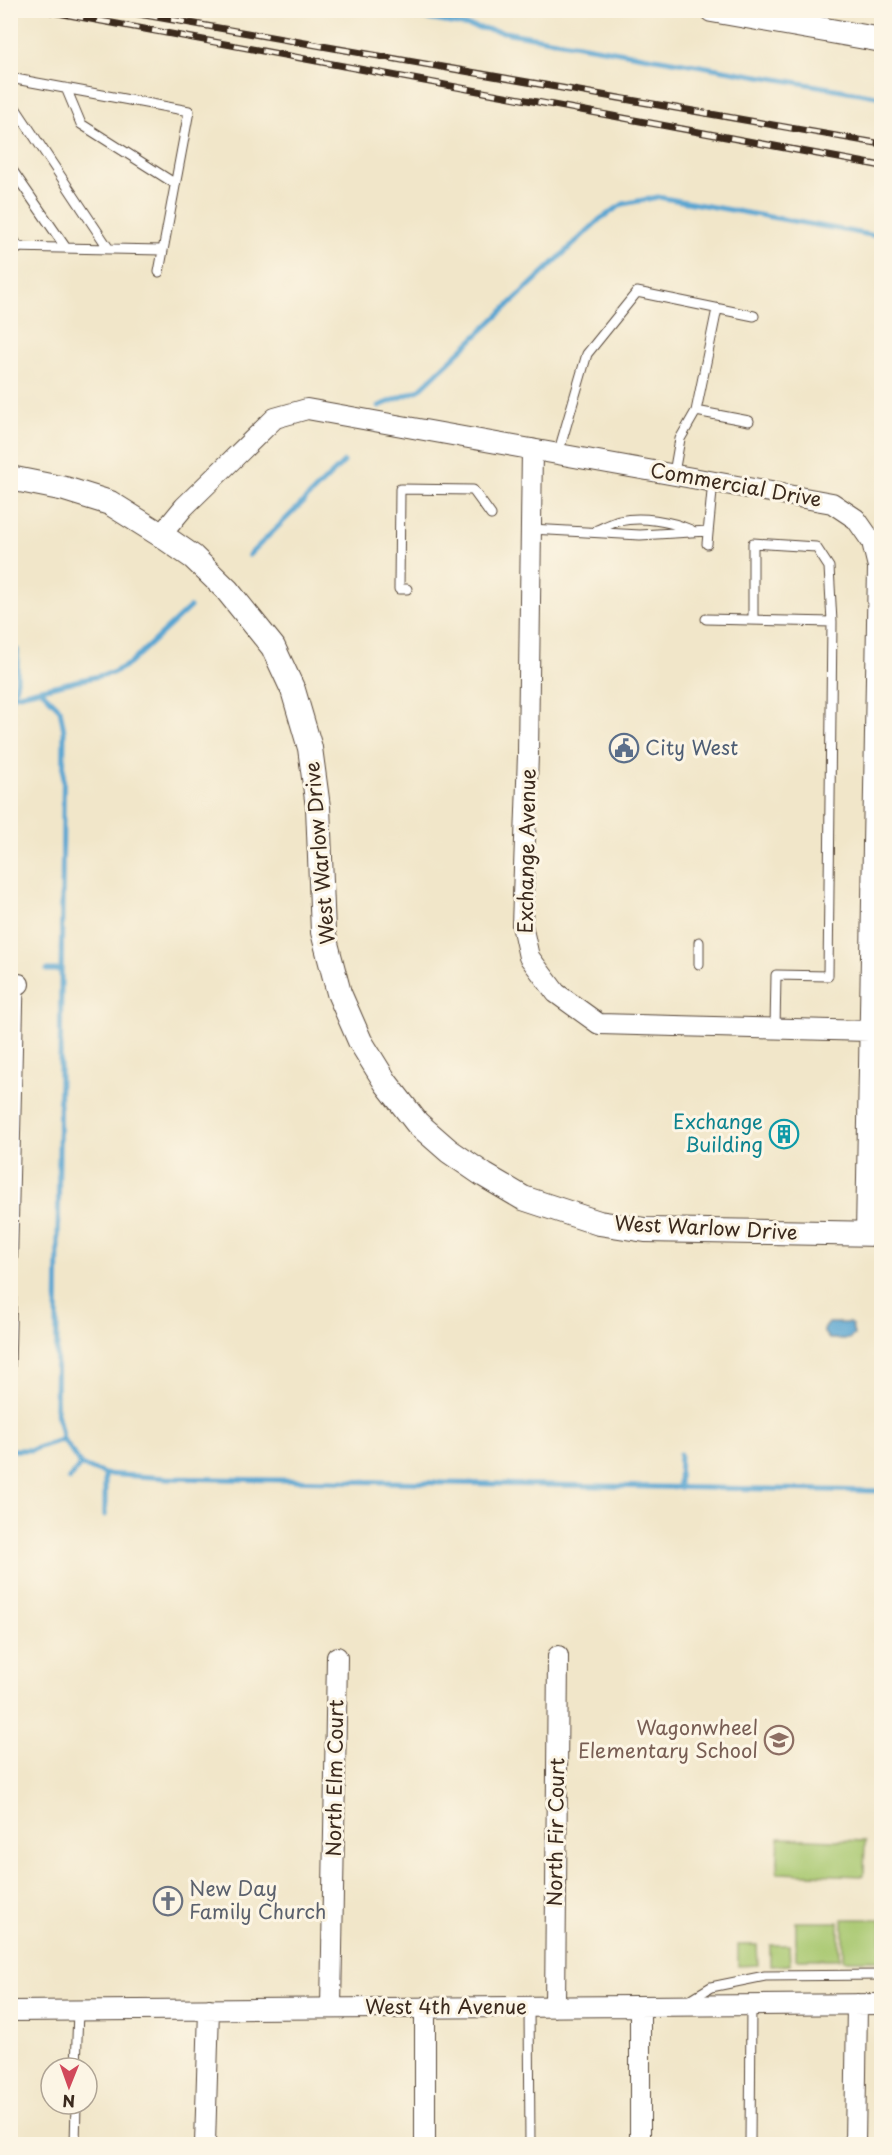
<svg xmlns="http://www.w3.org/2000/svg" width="892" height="2155" font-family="'Playpen Sans',sans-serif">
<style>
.green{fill:#a8c870;stroke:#727947;stroke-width:1.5}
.water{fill:#59a5d1;stroke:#4a6878;stroke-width:1.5}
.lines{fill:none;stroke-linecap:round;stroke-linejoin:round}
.stream{stroke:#59a5d1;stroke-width:5}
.service-casing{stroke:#564638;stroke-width:11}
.minor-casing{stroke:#564638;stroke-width:22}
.tertiary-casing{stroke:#564638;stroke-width:26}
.service{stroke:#fff;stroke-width:9}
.minor{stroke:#fff;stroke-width:20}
.tertiary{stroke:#fff;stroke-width:24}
.rail-casing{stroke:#3b2a1e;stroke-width:7}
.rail{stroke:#fcf5e5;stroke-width:4.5;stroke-dasharray:14;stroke-linecap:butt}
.labels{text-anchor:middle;stroke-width:6;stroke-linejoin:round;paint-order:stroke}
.street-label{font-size:20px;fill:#3b2a1e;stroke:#fcf5e5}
.service-label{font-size:20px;fill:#4e5e75;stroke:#fcf5e5;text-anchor:start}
.culture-label{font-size:20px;fill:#0d838f;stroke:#fcf5e5;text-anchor:end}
.education-label{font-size:20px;fill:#785e54;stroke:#fcf5e5;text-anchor:end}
.worship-label{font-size:20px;fill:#5b616d;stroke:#fcf5e5;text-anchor:start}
</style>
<rect width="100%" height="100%" fill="#fcf5e5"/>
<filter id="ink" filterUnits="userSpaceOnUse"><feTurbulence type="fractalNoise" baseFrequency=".0167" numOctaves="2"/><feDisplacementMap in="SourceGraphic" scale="12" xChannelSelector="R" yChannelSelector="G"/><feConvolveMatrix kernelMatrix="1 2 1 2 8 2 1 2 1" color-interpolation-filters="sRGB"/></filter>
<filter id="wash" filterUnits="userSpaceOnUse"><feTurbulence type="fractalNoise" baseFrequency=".008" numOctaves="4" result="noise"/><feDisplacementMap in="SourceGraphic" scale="24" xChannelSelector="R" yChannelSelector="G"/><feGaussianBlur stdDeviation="1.35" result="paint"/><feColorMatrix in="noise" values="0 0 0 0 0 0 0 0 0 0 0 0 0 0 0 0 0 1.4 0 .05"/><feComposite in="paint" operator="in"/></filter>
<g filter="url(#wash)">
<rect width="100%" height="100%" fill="#f1e6c9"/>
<path class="green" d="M779 1838 865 1841 864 1876 777 1873Z
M843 1919H881V1960H843Z
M796 1922H839V1959H796Z
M738 1945H757L758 1965 738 1966Z
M770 1945H789L790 1965 770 1966Z"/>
<path class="water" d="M829 1323H849L852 1325 854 1335 849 1339H829L824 1333V1329Z"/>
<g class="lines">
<path class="stream" d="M375 10 882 97
M379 406 419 390 600 219 623 204 658 197 882 237
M249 555 344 462
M40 689 60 709 64 731 56 1408 63 1439 81 1465 105 1474 167 1478 882 1491
M10 696 112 673 129 664 190 607
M13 696 17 681V650
M47 970H60
M13 1450H31L63 1439
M105 1474V1515
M69 1479 81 1465
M679 1486 680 1454"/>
</g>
</g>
<g filter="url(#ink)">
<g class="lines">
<g class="service-casing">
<path id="service" d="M10 78 189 111 159 272
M66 88 81 124 174 183
M10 100 109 249
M10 167 66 248
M10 234 19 248
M10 247 162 250
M696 411 749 421
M558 454 587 354 637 292 754 316
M674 473 680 439 696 411 717 309
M531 529 640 535 708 531
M597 530C604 527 612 523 619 521 642 516 670 521 691 530
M707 544 713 481
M407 589H399L400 489 473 490 491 515
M706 619 832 622 828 976 776 975 775 1029
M753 620V543L816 547 829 567 832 622
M699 964V942
M10 1370 19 984
M688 2001 711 1987 765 1976 882 1975
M529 2007 530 2144
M76 2068 78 2010
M75 2144 76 2104
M750 2144 751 2006"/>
</g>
<g class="minor-casing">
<path id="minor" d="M532 449 528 754 522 925 529 957 556 993 599 1024 869 1031
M161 535 184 507 275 418 307 409 832 503 856 519 872 542 878 567 866 1234
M10 984H19
M640 2006V2144
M555 2007 558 1656
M331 2008 337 1657
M10 2011 882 2004
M205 2144 209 2009
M425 2144V2007
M855 2144 857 2004"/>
</g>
<g class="tertiary-casing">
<path id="tertiary" d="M712 10 882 40
M10 478 65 489 110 503 161 535 193 557 227 590 273 647 293 690 310 748 318 807 323 932 339 993 360 1041 386 1083 417 1123 449 1151 484 1175 523 1198 599 1223 645 1230 882 1234"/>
</g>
<use href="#service" class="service"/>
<use href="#minor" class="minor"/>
<use href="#tertiary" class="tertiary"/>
<g class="rail-casing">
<path id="rail" d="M42 10 882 166
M116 10 882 144"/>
</g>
<use href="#rail" class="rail"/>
</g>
</g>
<defs>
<g id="civic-ring" transform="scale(1.5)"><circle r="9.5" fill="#fcf5e5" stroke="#5c6f8a" stroke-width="1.5"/><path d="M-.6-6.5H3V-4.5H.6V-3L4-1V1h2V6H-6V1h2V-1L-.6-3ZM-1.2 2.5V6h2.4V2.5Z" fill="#5c6f8a"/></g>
<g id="building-ring" transform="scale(1.5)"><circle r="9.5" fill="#fcf5e5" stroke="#0f9aa8" stroke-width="1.5"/><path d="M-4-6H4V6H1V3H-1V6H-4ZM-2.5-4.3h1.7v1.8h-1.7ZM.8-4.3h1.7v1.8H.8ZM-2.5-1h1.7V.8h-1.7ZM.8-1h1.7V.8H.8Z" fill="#0f9aa8"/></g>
<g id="school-ring" transform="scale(1.5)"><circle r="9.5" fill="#fcf5e5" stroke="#8d6e63" stroke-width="1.5"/><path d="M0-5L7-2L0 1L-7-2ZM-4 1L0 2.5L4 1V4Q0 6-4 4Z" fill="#8d6e63"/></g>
<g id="church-ring" transform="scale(1.5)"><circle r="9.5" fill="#fcf5e5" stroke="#6b7280" stroke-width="1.5"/><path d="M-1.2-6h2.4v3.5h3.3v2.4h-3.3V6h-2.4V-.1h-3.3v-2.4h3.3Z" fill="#6b7280"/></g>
</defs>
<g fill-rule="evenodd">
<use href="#civic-ring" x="624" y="748"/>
<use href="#building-ring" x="784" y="1134"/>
<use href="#school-ring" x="779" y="1740"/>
<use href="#church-ring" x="168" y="1901"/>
</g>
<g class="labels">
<g class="street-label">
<text transform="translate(736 485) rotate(10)" y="7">Commercial Drive</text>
<text transform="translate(527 851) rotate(-89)" y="7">Exchange Avenue</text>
<text transform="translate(320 853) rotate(-95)" y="7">West Warlow Drive</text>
<text transform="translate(706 1228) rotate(3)" y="7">West Warlow Drive</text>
<text transform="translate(335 1778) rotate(-89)" y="7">North Elm Court</text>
<text transform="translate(556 1832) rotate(-89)" y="7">North Fir Court</text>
<text x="446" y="2014">West 4th Avenue</text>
</g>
<g class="service-label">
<text x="645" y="755">City West</text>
</g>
<g class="culture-label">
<text x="763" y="1129">Exchange<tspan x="763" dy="23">Building</tspan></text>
</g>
<g class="education-label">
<text x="758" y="1735">Wagonwheel<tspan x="758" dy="23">Elementary School</tspan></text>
</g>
<g class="worship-label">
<text x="189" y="1896">New Day<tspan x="189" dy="23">Family Church</tspan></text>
</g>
</g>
<rect width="892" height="2155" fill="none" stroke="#fcf5e5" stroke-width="36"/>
<g transform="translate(69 2086) rotate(181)"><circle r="28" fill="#fcf5e5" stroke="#afa495" stroke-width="1.5"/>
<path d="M0-4.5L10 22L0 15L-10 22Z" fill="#d1495b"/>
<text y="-9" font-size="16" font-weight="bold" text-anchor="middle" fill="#3b2a1e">N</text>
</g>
</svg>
